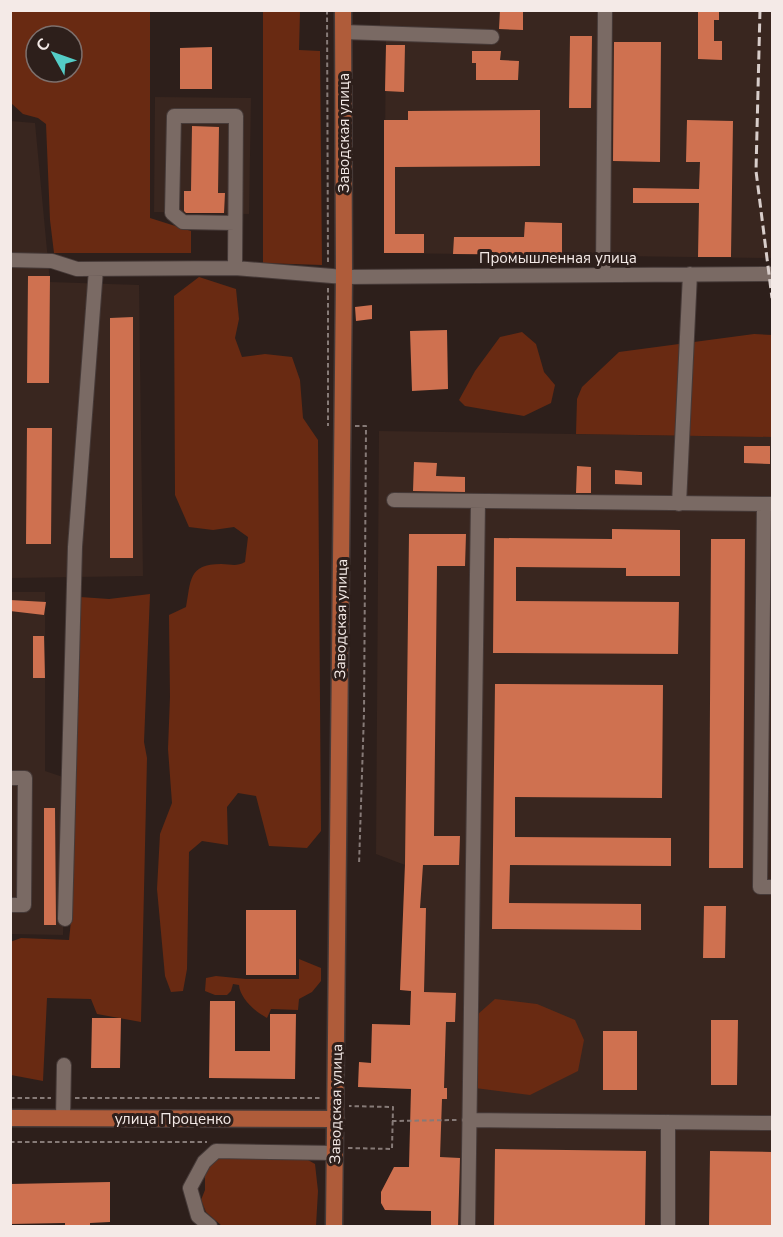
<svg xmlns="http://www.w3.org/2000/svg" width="783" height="1237" font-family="'Nunito Sans',sans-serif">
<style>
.built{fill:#39261f}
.green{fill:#692a12;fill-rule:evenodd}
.building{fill:#cf7150}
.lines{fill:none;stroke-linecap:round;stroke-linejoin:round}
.minor-casing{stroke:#463a38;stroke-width:16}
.major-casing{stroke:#463a38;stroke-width:19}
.path{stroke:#867a77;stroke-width:2;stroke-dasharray:4.5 3;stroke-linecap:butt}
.minor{stroke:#7a6a64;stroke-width:14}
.major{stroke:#af5c3a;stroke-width:16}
.rail{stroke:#d8cdca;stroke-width:3;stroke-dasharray:9 4.5;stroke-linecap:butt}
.labels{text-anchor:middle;stroke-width:6;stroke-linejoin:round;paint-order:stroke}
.street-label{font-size:15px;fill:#f4eae7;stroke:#2d1f1b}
</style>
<rect width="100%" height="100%" fill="#2d1f1b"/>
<path class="built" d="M380 10 772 11V258L384 253 386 33 380 27Z
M155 97 251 98 249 214 154 212Z
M10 121 35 123 50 282 139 285 143 576 11 578Z
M379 431 772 437V1226H431V1211L385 1210 381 1203V1192L394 1167H409L411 1089 358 1087 359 1062 377 1063 371 1052 372 1024 410 1025 411 991 400 990 405 865 376 854Z
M11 592H45V771L66 778 63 935 11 934Z"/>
<path class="green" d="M11 11H150V218L191 231V253H54L50 220 46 124 38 118 23 114 11 103ZM36 36H72V72H36Z
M263 11H300L299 50 320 51 322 265 263 263Z
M199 277 236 289 239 319 235 338 242 357 265 354 292 357 300 380 303 418 318 440 321 831 307 848 269 846 256 796 238 793 227 807 228 845 202 841 189 852 187 969 183 991 171 992 165 976 157 889 160 834 172 803 168 749 170 697 169 615 186 607C191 581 188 564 221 564 231 564 236 567 245 562L248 537 234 527 213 530 189 527 175 495 174 296Z
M522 332 536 344 544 372 555 385 551 403 524 416 465 406 459 400 475 371 500 337Z
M754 334 772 335V437L576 434 577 399 582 387 619 352Z
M150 594 144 742 147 758 141 1022 97 1014 91 999 47 998 43 1081 11 1075 10 942 21 938 69 940 71 921 80 597 109 599Z
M299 959 321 968V981L312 992 299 999 298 1010 271 1009 267 1018C255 1012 240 998 239 985L233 984 231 991 227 995H215L205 991 206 978 216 976 246 979H299Z
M495 999 537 1004 575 1020 584 1040 578 1071 530 1095 475 1088 477 1015Z
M248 1154 301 1156 315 1164 318 1191 316 1226H222L206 1212 201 1200 205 1190V1173L215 1159Z"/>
<path class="building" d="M500 10H523V30L499 29Z
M698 10H719V20H714V41H722V60L698 59Z
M570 36H592L591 108H569Z
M614 42H661L660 162 613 161Z
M386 45H405L404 92 385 91Z
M212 47V89H180V48Z
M472 51H501L500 60 519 61 518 80H476V63H472Z
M540 110V166L395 167V234H424V253H384V120H408V111Z
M687 120 733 121 731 257H698L699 203H633V188L699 189 700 162H686Z
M192 126 219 127 218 193H225L224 213H186L184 211V191H191Z
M525 222 562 223V255L453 254 454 237H524Z
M28 276H50L49 383H27Z
M372 305V319L356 321 355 307Z
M133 317V558H110V318Z
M447 330 448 389 412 391 410 331Z
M27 428H52L51 544H26Z
M744 446H770V464L744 463Z
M414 462 437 463 436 476 465 477V492L413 491Z
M577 466 591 467V493H576Z
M615 470 642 472V485L615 484Z
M612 529 680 530V576H626V568L516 567V601L679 602 678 654 493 653 494 538 612 539Z
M409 534H466L465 566H437L434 836H460L459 865H423L420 908H426L424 992 456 993 455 1022H446L444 1088H447V1099H442L440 1157 460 1158 458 1227H431V1211L385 1210 381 1203V1192L394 1167H409L411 1089 358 1087 359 1062 371 1063 372 1024 410 1025 411 991 400 990 405 864Z
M711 539H745L743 868H709Z
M10 600 46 602 44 615 10 611Z
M33 636H44L45 678H33Z
M495 684 663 685 662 798 515 797V837L671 838V866L510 865 509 903 641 904V930L492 929Z
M44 808H55L56 925H44Z
M704 906H726L725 958H703Z
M246 910H296V975H246Z
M210 1001H235V1051H270V1014H296L295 1079 209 1078Z
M92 1018H121L120 1068H91Z
M711 1020H738L737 1085H711Z
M603 1031H637V1090H603Z
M495 1149 646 1151 645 1227H494Z
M710 1151 772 1152V1227H709Z
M110 1182V1222L90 1223V1227H65V1223L10 1224V1184Z"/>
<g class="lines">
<g class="minor-casing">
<path id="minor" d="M343 32 492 37
M10 260 52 261 77 269 235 268 344 277 772 274
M235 268 236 116H174L172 213 183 222 235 223
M603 274 605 10
M394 500 772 504
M679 504 690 274
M764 504 760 887H772
M10 778H25L24 905H10
M65 919 75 547 96 269
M63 1119 64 1065
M469 1120 772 1123
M210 1226 198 1216 190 1188 204 1162 216 1151 335 1153
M468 1226 478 502
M668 1226V1122"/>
</g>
<g class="major-casing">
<path id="major" d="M10 1118 336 1119
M334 1226 344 277 343 10"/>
</g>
<path class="path" d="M327 10 328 265
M328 288V426
M355 426H366L364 713 359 865
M10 1098H51
M75 1098H321
M392 1121 457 1120
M10 1142H207
M348 1148 392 1149 393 1107 349 1106"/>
<use href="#minor" class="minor"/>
<use href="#major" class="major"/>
<path class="rail" d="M760 10 756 171 772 298"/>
</g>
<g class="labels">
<g class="street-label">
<text transform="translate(344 133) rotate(-90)" y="5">Заводская улица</text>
<text x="558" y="263">Промышленная улица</text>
<text transform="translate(341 619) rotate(-89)" y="5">Заводская улица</text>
<text transform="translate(336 1104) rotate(-89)" y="5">Заводская улица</text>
<text x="173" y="1124">улица Проценко</text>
</g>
</g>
<rect width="783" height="1237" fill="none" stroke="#f4eae7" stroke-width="24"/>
<g transform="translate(54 54) rotate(310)"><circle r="28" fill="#2d1f1b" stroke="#7d706d" stroke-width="1.5"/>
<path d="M0-4.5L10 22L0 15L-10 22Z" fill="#54cdc7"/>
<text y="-9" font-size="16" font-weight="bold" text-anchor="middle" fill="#f4eae7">С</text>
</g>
</svg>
